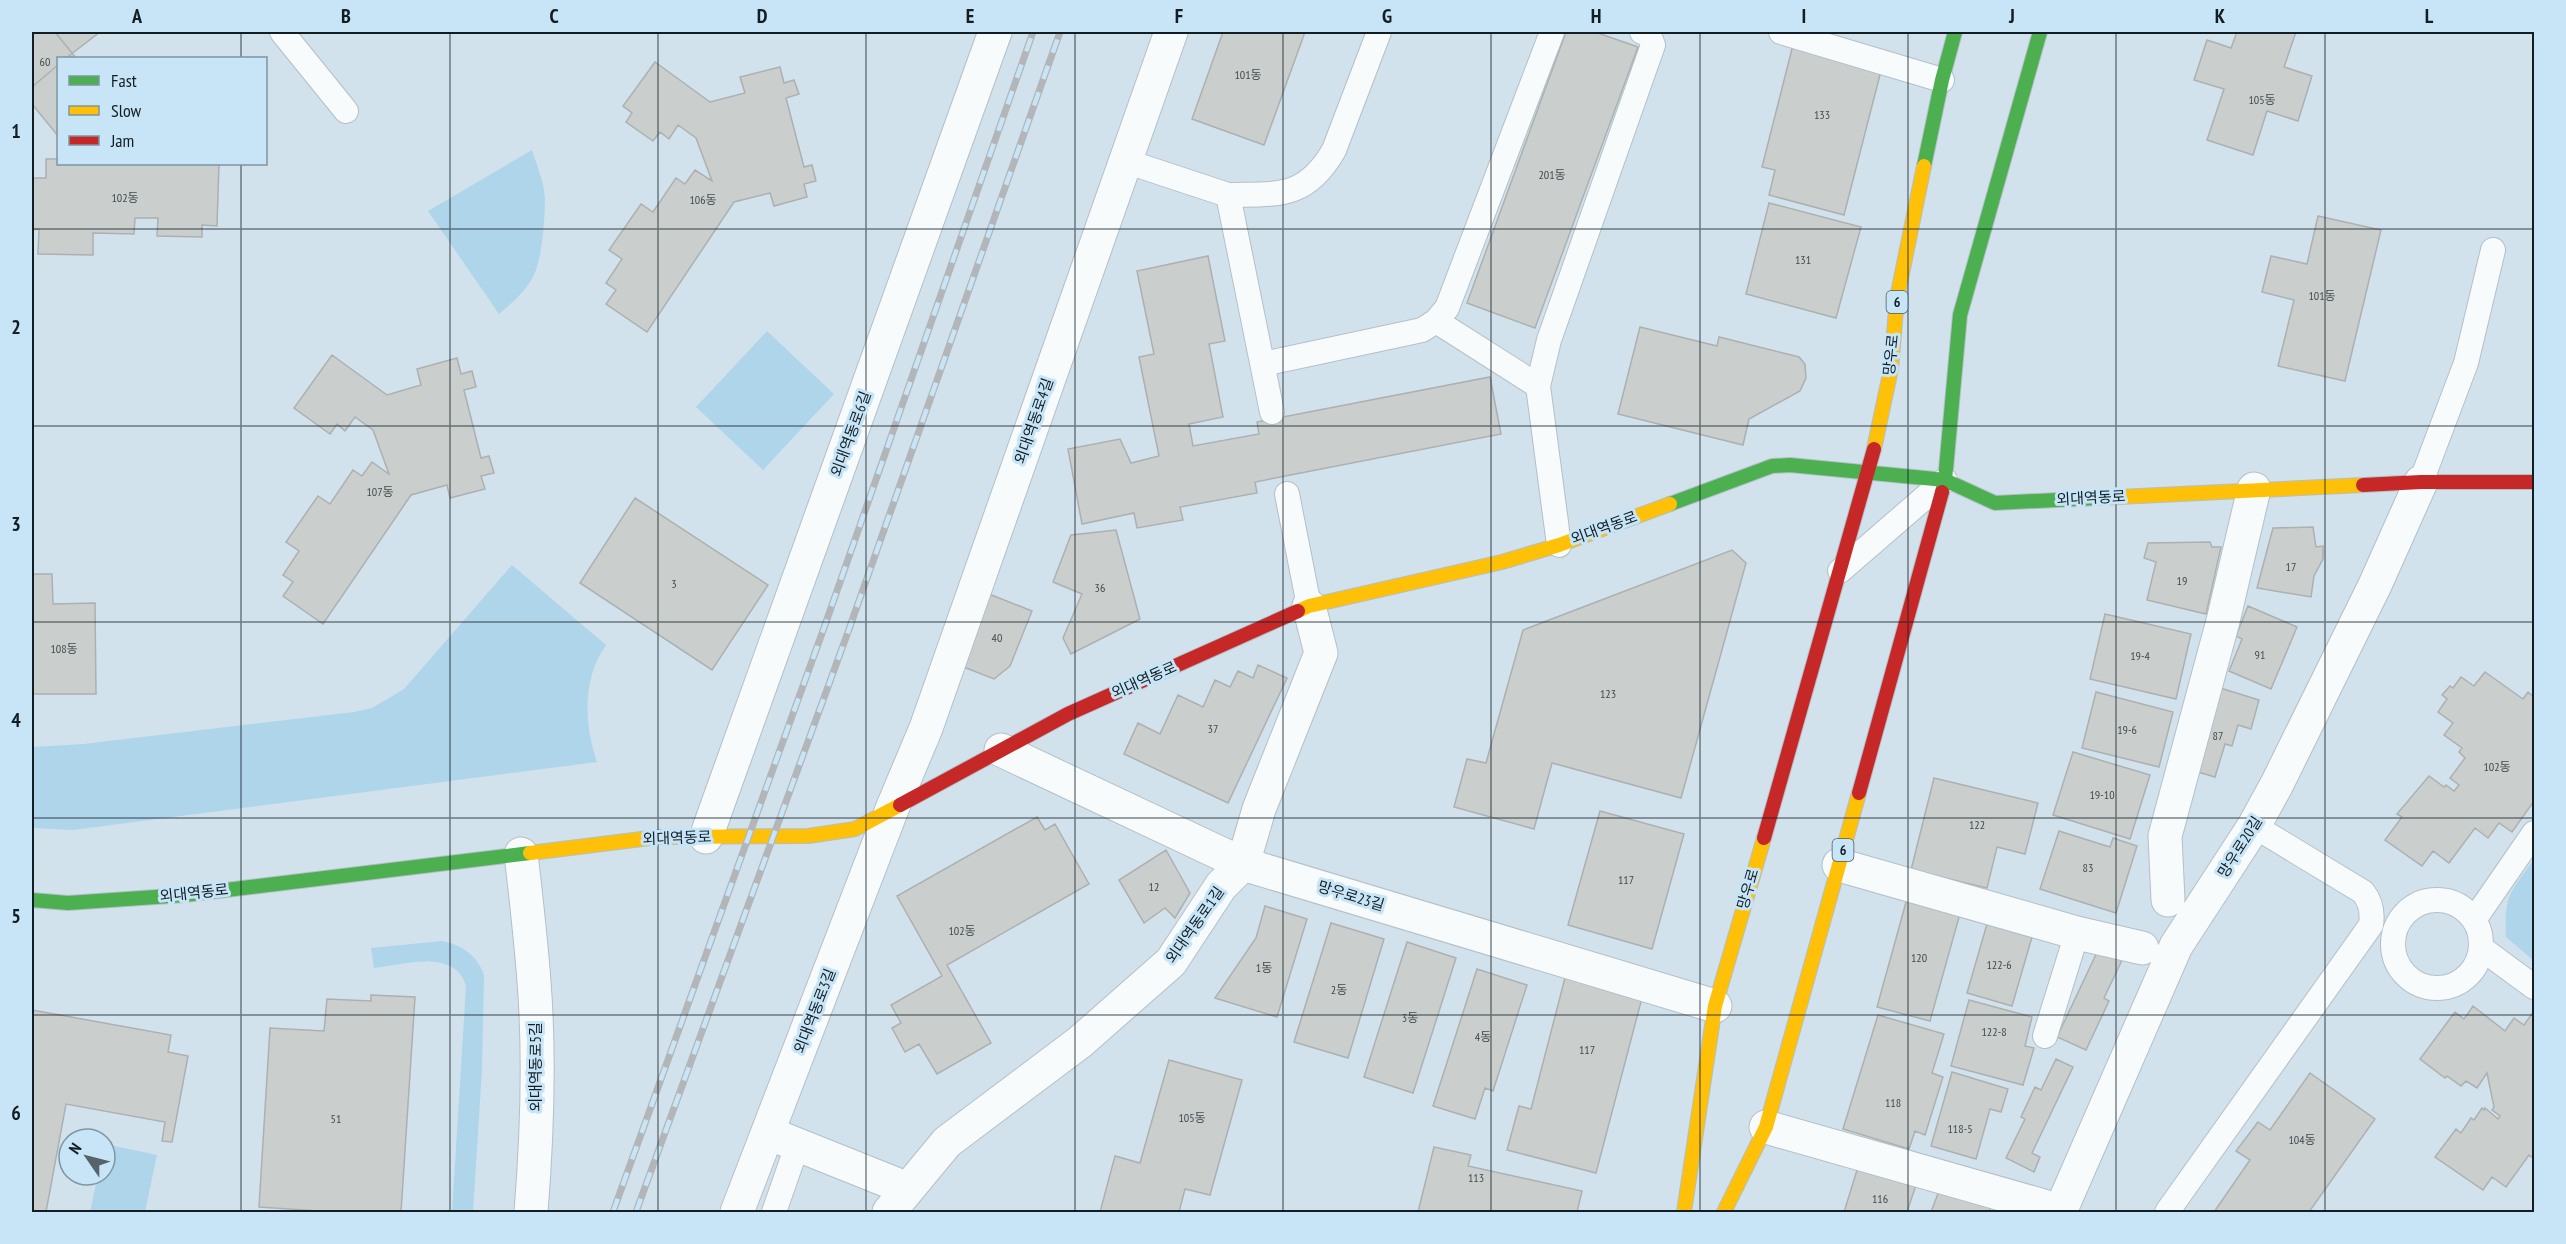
<svg xmlns="http://www.w3.org/2000/svg" width="2566" height="1244" font-family="'PT Sans Narrow','Noto Sans KR',sans-serif">
<style>
.green{fill:#afd5ea}
.building{fill:#cacfce;stroke:#acb0b0;stroke-width:1.5}
.lines{fill:none;stroke-linecap:round;stroke-linejoin:round}
.lane-casing{stroke:#b3bfc7;stroke-width:26}
.street-casing{stroke:#b3bfc7;stroke-width:35}
.fast-casing{stroke:#b3bfc7;stroke-width:16}
.slow-casing{stroke:#b3bfc7;stroke-width:16}
.jam-casing{stroke:#b3bfc7;stroke-width:16}
.lane{stroke:#f8fbfc;stroke-width:24}
.street{stroke:#f8fbfc;stroke-width:33}
.fast{stroke:#4caf50;stroke-width:14}
.slow{stroke:#ffc107;stroke-width:14}
.jam{stroke:#c62828;stroke-width:14}
.rail-casing{stroke:#b2b6b8;stroke-width:7}
.rail{stroke:#c7e5f6;stroke-width:4.5;stroke-dasharray:14;stroke-linecap:butt}
.grid{fill:none;stroke:#131e24;stroke-width:1.5;stroke-opacity:0.55}
.labels{text-anchor:middle;stroke-width:6;stroke-linejoin:round;paint-order:stroke}
.number-label{font-size:12px;fill:#414a4e}
.shield{fill:#c7e5f6;stroke:#495a63;stroke-width:1.5}
.shield-label{font-size:14px;font-weight:bold;fill:#131e24}
.street-label{font-size:15px;fill:#131e24;stroke:#c7e5f6}
.neatline{fill:none;stroke:#131e24;stroke-width:2}
.grid-label{font-size:20px;text-anchor:middle;font-weight:bold;fill:#131e24}
</style>
<rect width="100%" height="100%" fill="#d2e2ec"/>
<path class="green" d="M532 150C537 166 544 182 545 199 545 218 542 261 533 277 525 292 512 303 499 314L428 211Z
M767 331 834 394 763 470 696 407Z
M512 565 606 645C582 679 584 724 597 762L73 830 32 828V747L83 744 354 712 372 708 404 689Z
M2534 859V961L2506 937C2504 894 2510 893 2534 859Z
M442 941C462 945 478 956 484 975L482 1070 473 1212H452L466 986C455 948 404 965 374 968L371 948Z
M105 1144 157 1155 145 1212H90L98 1175H105Z"/>
<path class="building" d="M32 32H55L76 58H58V136L32 104Z
M32 32H100L66 58H58V65L32 87Z
M1223 32H1305L1264 145 1192 119Z
M1566 32H1595L1638 47 1535 328 1467 303Z
M2237 32H2296L2284 67 2312 76 2298 121 2267 111 2253 155 2207 140 2224 89 2194 80 2207 40 2231 48Z
M1794 41 1883 63 1844 215 1769 195 1775 170 1762 167Z
M655 62 710 102 745 93 740 77 780 67 784 83 794 80 799 94 786 98 804 167 812 165 816 181 804 184 807 197 774 206 770 193 734 202 647 332 606 304 616 290 606 283 622 259 609 250 641 204 653 212 676 178 685 184 695 170 712 181 696 138 678 125 669 139 660 132 653 141 626 122 632 113 623 106Z
M46 159H58V164H219L217 226 202 225V237L157 236 158 218H135L134 234 93 233V255L38 254 39 229 32 230V178H46Z
M1769 203 1861 227 1836 318 1746 294Z
M2318 216 2381 230 2345 381 2278 366 2294 300 2262 292 2271 256 2307 264Z
M1208 256 1225 341 1209 344 1223 417 1189 424 1193 446 1259 434 1257 422 1490 377 1501 434 1255 482 1257 493 1180 507 1183 520 1137 528 1134 513 1082 524 1068 449 1120 439 1131 463 1159 456 1139 357 1154 354 1137 271Z
M1640 327 1717 346 1719 337 1799 357 1805 364 1806 378 1800 391 1749 419 1743 445 1618 414Z
M332 355 387 395 421 385 417 369 457 358 461 374 472 371 476 387 464 390 481 458 489 456 494 473 481 476 485 489 450 498 447 485 411 495 323 624 283 596 293 582 283 575 299 551 286 542 318 496 330 504 353 470 362 476 372 462 389 474 373 430 355 417 345 431 337 424 330 434 294 408Z
M635 498 768 585 712 670 580 583Z
M2313 527 2316 547 2323 546V559L2314 576 2311 597 2257 588 2273 528Z
M1116 530 1140 619 1071 654 1063 638 1082 594 1053 582 1071 535Z
M2210 542 2212 547H2221L2206 614 2147 600 2156 562 2144 558 2148 543Z
M1732 550 1746 563 1681 798 1552 763 1534 829 1454 807 1467 759 1486 763 1523 630Z
M32 574H52L53 604 95 603 96 694H32Z
M989 594 1032 611 1010 666 994 679 961 666Z
M2248 606 2297 627 2271 689 2229 671 2242 639 2236 636Z
M2105 614 2191 634 2176 699 2090 679Z
M1258 665 1287 678 1228 803 1124 754 1138 723 1160 734 1178 695 1203 707 1215 680 1230 687 1238 671 1253 678Z
M2485 672 2523 699 2528 692 2534 697V801L2512 832 2499 823 2488 838 2475 828 2449 863 2433 851 2422 866 2385 840 2402 817 2397 814 2429 776 2444 787 2446 785 2454 791 2459 785 2450 778 2465 758 2459 752 2462 748 2444 735 2453 723 2438 712 2447 699 2442 695 2450 686 2453 688 2461 677 2474 686Z
M2217 687 2259 700 2251 729 2238 725 2232 746 2225 744 2215 777 2191 770Z
M2096 692 2173 712 2159 767 2082 748Z
M2073 752 2150 775 2130 839 2053 815Z
M1934 778 2038 803 2025 854 1997 847 1987 888 1911 870Z
M1600 811 1684 834 1652 949 1568 925Z
M1037 817 1045 830 1055 824 1089 884 947 965 991 1043 937 1074 919 1044 905 1052 892 1028 901 1023 891 1005 942 976 897 896Z
M2059 831 2110 847 2113 838 2137 846 2116 913 2040 889Z
M1166 850 1190 893 1175 918 1165 908 1144 923 1119 880Z
M1908 895 1961 910 1930 1021 1877 1007Z
M1265 906 1307 919 1277 1017 1215 998 1256 938Z
M1331 923 1384 939 1348 1058 1294 1042Z
M1987 924 2032 937 2012 1006 1967 993Z
M1407 942 1456 958 1413 1093 1364 1077Z
M2100 946 2124 956 2104 998 2109 1001 2086 1050 2057 1037Z
M1477 969 1527 985 1493 1091 1485 1088 1475 1119 1433 1106Z
M1566 974 1643 994 1596 1173 1507 1150 1519 1106 1531 1109Z
M371 995 415 997 401 1212H335L259 1207 270 1028 324 1031 327 999 371 1001Z
M1969 1000 2032 1017 2025 1046 2034 1048 2023 1085 1951 1066Z
M2473 1006 2505 1031 2514 1018 2524 1025 2534 1011V1159L2529 1155 2506 1187 2492 1177 2483 1190 2435 1157 2456 1129 2461 1133 2471 1118 2474 1120 2482 1108 2484 1110 2485 1108 2498 1119 2500 1116 2492 1110 2494 1107 2487 1073 2477 1088 2466 1081 2461 1086 2447 1076 2445 1078 2420 1059 2455 1012 2464 1019Z
M32 1010 171 1035 168 1052 188 1056 172 1142 162 1141 165 1122 66 1104 46 1212H32Z
M1878 1015 1944 1034 1932 1073 1943 1077 1925 1135 1915 1131 1909 1149 1843 1129Z
M2056 1059 2073 1067 2032 1153 2040 1157 2034 1172 2006 1158 2025 1119 2021 1117 2035 1087 2041 1090Z
M1169 1060 1242 1080 1210 1195 1185 1189 1179 1212H1100L1115 1156 1140 1163Z
M1952 1072 2008 1089 2001 1112 1990 1109 1976 1159 1931 1146Z
M2310 1073 2375 1119 2309 1212H2214L2250 1160 2236 1151 2258 1122 2270 1130Z
M1434 1147 1471 1155 1468 1166 1582 1191 1577 1212H1418Z
M1858 1167 1916 1185 1907 1212H1844Z
M1942 1183 1993 1202 1989 1212H1931Z"/>
<g class="lines">
<g class="lane-casing">
<path id="lane" d="M282 32 346 111
M1781 32 1942 80
M1125 161 1228 195
M1436 321 1538 386
M1263 364 1422 330 1436 321 1447 308 1552 32
M1272 412 1228 195C1278 194 1306 199 1334 150L1379 32
M2421 482 2466 363 2493 250
M1287 494 1309 606
M1559 545 1538 386 1549 340 1653 45 1649 35 1642 32
M1840 571 1945 480
M2393 944a44 44 0 1 1 88 0a44 44 0 1 1-88 0Z
M2474 920 2534 833
M2481 948 2534 987
M2045 1036 2077 933
M774 1212 797 1146
M2167 1212 2371 925C2373 912 2371 902 2363 892L2254 826"/>
</g>
<g class="street-casing">
<path id="street" d="M1001 750 1243 864 1715 1006
M706 837 995 32
M521 854C526 897 531 940 534 982 540 1058 537 1137 531 1212
M1839 865 2077 933 2142 948
M2168 900 2165 836 2223 621 2254 489
M1766 1127 2061 1211
M768 1133 908 1189
M737 1212 892 809 926 728 1171 32
M889 1212 947 1142 1080 1042 1171 962 1221 886 1243 864 1259 809 1321 653 1309 606
M2060 1212 2176 946 2254 826 2277 784 2375 585 2421 482"/>
</g>
<g class="fast-casing">
<path id="fast" d="M1924 166 1942 80 1955 32
M1942 492 1945 480 1960 315 2040 32
M1670 504 1772 466 1790 465 1945 480 1995 503 2098 498
M32 900 68 903 185 895 530 853"/>
</g>
<g class="slow-casing">
<path id="slow" d="M1874 449 1891 369 1897 298 1924 166
M2098 498 2363 485
M1298 611 1309 606 1502 562 1559 545 1670 504
M530 853 658 837 808 836 855 829 900 805
M1684 1212 1715 1006 1764 838
M1724 1212 1766 1127 1859 793"/>
</g>
<g class="jam-casing">
<path id="jam" d="M2363 485 2421 482H2534
M1859 793 1942 492
M900 805 1068 714 1298 611
M1764 838 1874 449"/>
</g>
<use href="#lane" class="lane"/>
<use href="#street" class="street"/>
<use href="#fast" class="fast"/>
<use href="#slow" class="slow"/>
<use href="#jam" class="jam"/>
<g class="rail-casing">
<path id="rail" d="M613 1212 825 625 1033 32
M636 1212 848 632 1060 32"/>
</g>
<use href="#rail" class="rail"/>
</g>
<path class="grid" d="M241 32V58M450 32V1212M658 32V1212M866 32V1212M1075 32V1212M1283 32V1212M1491 32V1212M1700 32V1212M1908 32V1212M2116 32V1212M2325 32V1212M241 164V1212M32 229H2534M32 426H2534M32 622H2534M32 818H2534M32 1015H2534"/>
<g class="labels">
<g class="number-label">
<text x="45" y="66">60</text>
<text x="1248" y="79">101동</text>
<text x="2262" y="104">105동</text>
<text x="1822" y="119">133</text>
<text x="1552" y="179">201동</text>
<text x="125" y="202">102동</text>
<text x="703" y="204">106동</text>
<text x="1803" y="264">131</text>
<text x="2322" y="300">101동</text>
<text x="380" y="496">107동</text>
<text x="2291" y="571">17</text>
<text x="2182" y="585">19</text>
<text x="674" y="588">3</text>
<text x="1100" y="592">36</text>
<text x="997" y="642">40</text>
<text x="64" y="653">108동</text>
<text x="2260" y="659">91</text>
<text x="2140" y="660">19-4</text>
<text x="1608" y="698">123</text>
<text x="1213" y="733">37</text>
<text x="2127" y="734">19-6</text>
<text x="2218" y="740">87</text>
<text x="2497" y="771">102동</text>
<text x="2102" y="799">19-10</text>
<text x="1977" y="829">122</text>
<text x="2088" y="872">83</text>
<text x="1626" y="884">117</text>
<text x="1154" y="891">12</text>
<text x="962" y="935">102동</text>
<text x="1919" y="962">120</text>
<text x="1999" y="969">122-6</text>
<text x="1264" y="972">1동</text>
<text x="1339" y="994">2동</text>
<text x="1410" y="1022">3동</text>
<text x="1994" y="1036">122-8</text>
<text x="1483" y="1041">4동</text>
<text x="1587" y="1054">117</text>
<text x="1893" y="1107">118</text>
<text x="1192" y="1122">105동</text>
<text x="336" y="1123">51</text>
<text x="1960" y="1133">118-5</text>
<text x="2302" y="1144">104동</text>
<text x="1476" y="1182">113</text>
<text x="1880" y="1203">116</text>
</g>
<g class="shield">
<rect x="1886.5" y="291" width="21" height="22" rx="4.5"/>
<rect x="1832.5" y="839" width="21" height="22" rx="4.5"/>
</g>
<g class="shield-label">
<text x="1897" y="307">6</text>
<text x="1843" y="855">6</text>
</g>
<g class="street-label">
<text transform="translate(1891 355) rotate(-84)" y="5">망우로</text>
<text transform="translate(1034 421) rotate(-71)" y="5">외대역동로4길</text>
<text transform="translate(851 434) rotate(-70)" y="5">외대역동로6길</text>
<text transform="translate(2091 498) rotate(-3)" y="5">외대역동로</text>
<text transform="translate(1604 528) rotate(-20)" y="5">외대역동로</text>
<text transform="translate(1144 680) rotate(-24)" y="5">외대역동로</text>
<text transform="translate(677 838) rotate(-2)" y="5">외대역동로</text>
<text transform="translate(2240 847) rotate(-58)" y="5">망우로20길</text>
<text transform="translate(1748 889) rotate(-74)" y="5">망우로</text>
<text transform="translate(194 893) rotate(-6)" y="5">외대역동로</text>
<text transform="translate(1351 896) rotate(17)" y="5">망우로23길</text>
<text transform="translate(1195 925) rotate(-55)" y="5">외대역동로1길</text>
<text transform="translate(815 1011) rotate(-69)" y="5">외대역동로3길</text>
<text transform="translate(536 1067) rotate(-90)" y="5">외대역동로5길</text>
</g>
</g>
<rect width="2566" height="1244" fill="none" stroke="#c7e5f6" stroke-width="66"/>
<rect x="57" y="57" width="210" height="108" fill="#c7e5f6" stroke="#7f95a2" stroke-width="1.5"/>
<rect x="69" y="76" width="30" height="9" fill="#4caf50" stroke="#7f95a2" stroke-width="1.5"/>
<text x="111" y="87" font-size="18" fill="#131e24">Fast</text>
<rect x="69" y="106" width="30" height="9" fill="#ffc107" stroke="#7f95a2" stroke-width="1.5"/>
<text x="111" y="117" font-size="18" fill="#131e24">Slow</text>
<rect x="69" y="136" width="30" height="9" fill="#c62828" stroke="#7f95a2" stroke-width="1.5"/>
<text x="111" y="147" font-size="18" fill="#131e24">Jam</text>
<g transform="translate(87 1157) rotate(305)"><circle r="28" fill="#c7e5f6" stroke="#7f95a2" stroke-width="1.5"/>
<path d="M0-4.5L10 22L0 15L-10 22Z" fill="#56636a"/>
<text y="-9" font-size="16" font-weight="bold" text-anchor="middle" fill="#131e24">N</text>
</g>
<rect x="33" y="33" width="2500" height="1178" class="neatline"/>
<g class="grid-label">
<text x="137" y="23">A</text>
<text x="346" y="23">B</text>
<text x="554" y="23">C</text>
<text x="762" y="23">D</text>
<text x="970" y="23">E</text>
<text x="1179" y="23">F</text>
<text x="1387" y="23">G</text>
<text x="1596" y="23">H</text>
<text x="1804" y="23">I</text>
<text x="2012" y="23">J</text>
<text x="2220" y="23">K</text>
<text x="2429" y="23">L</text>
<text x="16" y="138">1</text>
<text x="16" y="334">2</text>
<text x="16" y="531">3</text>
<text x="16" y="727">4</text>
<text x="16" y="923">5</text>
<text x="16" y="1120">6</text>
</g>
</svg>
